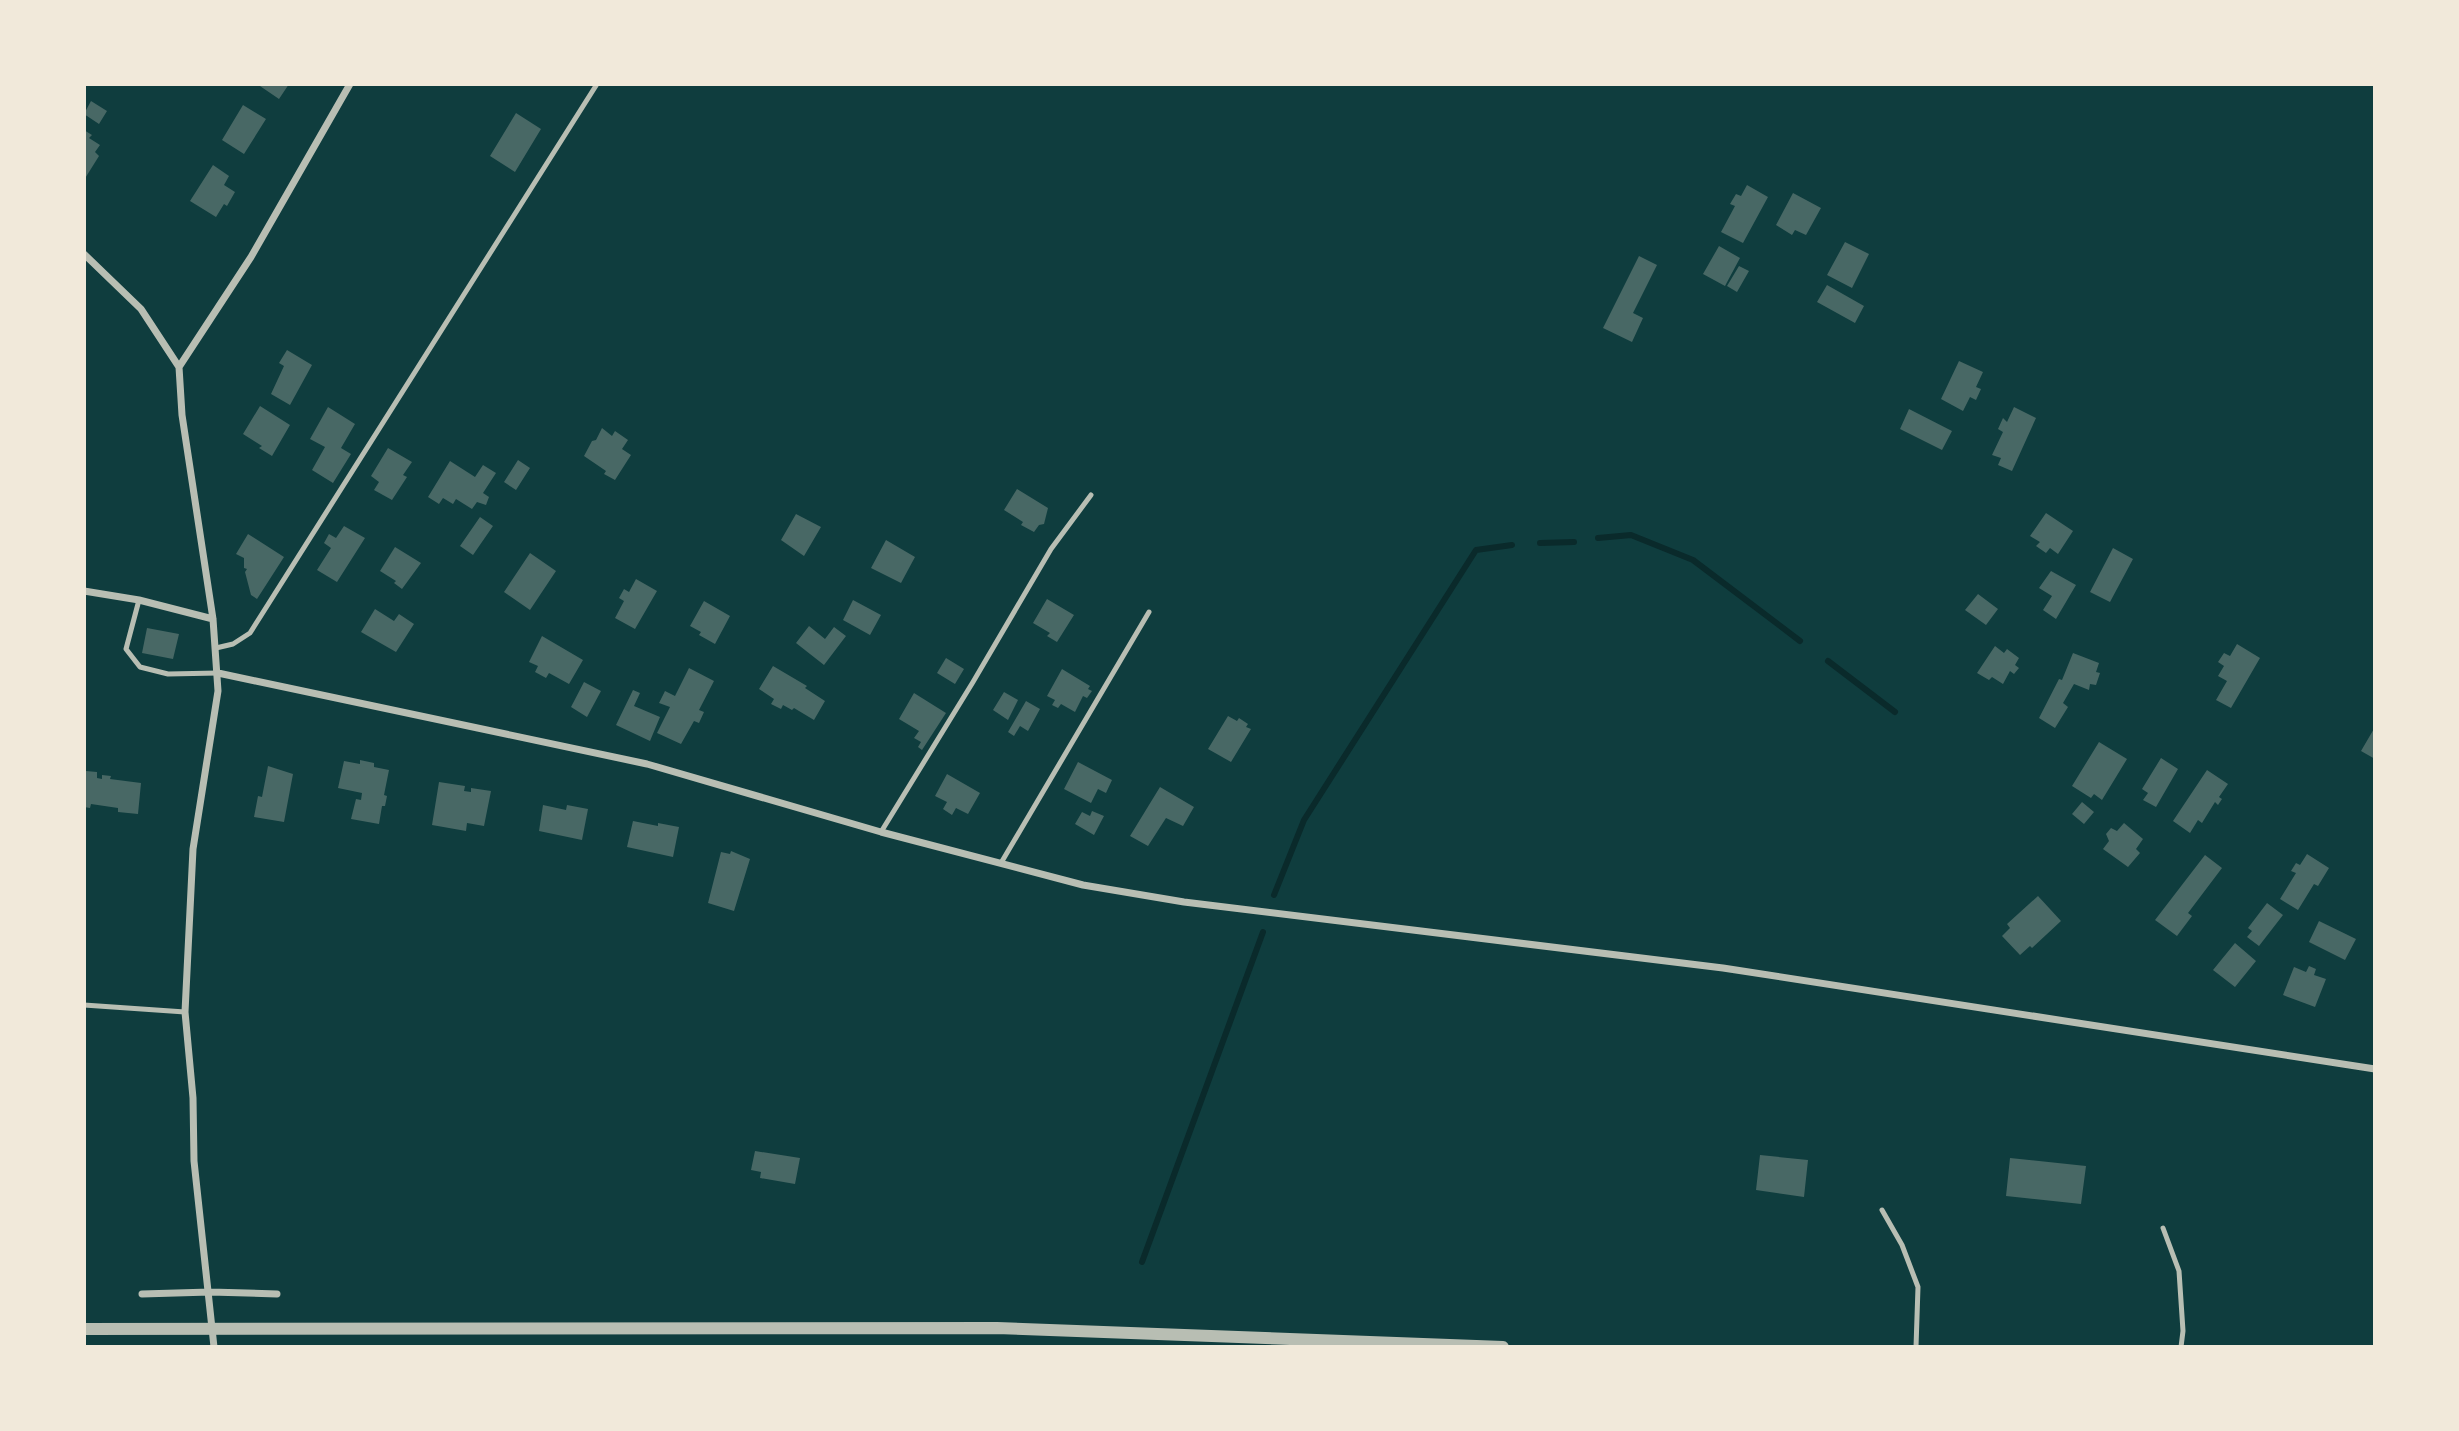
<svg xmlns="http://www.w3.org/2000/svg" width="2459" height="1431" font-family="'Alegreya Sans',sans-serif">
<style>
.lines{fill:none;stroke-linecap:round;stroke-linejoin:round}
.stream{stroke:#0a2a2b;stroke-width:6}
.building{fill:#486865}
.service{stroke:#b8beb3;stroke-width:5}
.minor{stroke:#b8beb3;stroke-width:7}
.tertiary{stroke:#b8beb3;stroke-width:12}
</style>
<rect width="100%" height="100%" fill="#0f3d3e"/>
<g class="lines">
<path class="stream" d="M1598 538 1631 535 1693 560 1800 641
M1540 543 1574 542
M1828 661 1895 712
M1274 895 1304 820 1476 550 1512 545
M1142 1262 1263 932"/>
</g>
<path class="building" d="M257 84H289L279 99Z
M91 101 107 111 99 124 84 114Z
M243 105 266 119 244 154 222 140Z
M516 113 541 129 515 172 490 156Z
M84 130 92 135 89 138 100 145 95 152 99 156 84 180Z
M213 165 229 176 224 185 235 192 227 206 224 204 216 217 190 201Z
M1747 185 1768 197 1743 243 1721 232 1735 206 1730 204 1736 194 1741 196Z
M1793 193 1821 208 1806 235 1795 230 1792 235 1776 225Z
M1845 242 1869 254 1852 288 1827 275Z
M1719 246 1740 258 1725 286 1703 274Z
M1639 256 1657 265 1633 313 1643 318 1632 342 1603 328Z
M1739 266 1749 271 1737 292 1727 286Z
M1827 285 1864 306 1855 323 1817 302Z
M287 350 312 365 290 405 271 394 284 366 279 363Z
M1959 361 1983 372 1976 387 1981 389 1976 400 1970 397 1963 411 1941 399Z
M260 406 290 425 272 456 259 448 262 446 243 434Z
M328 407 355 424 341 448 351 454 333 483 312 470 325 447 310 439Z
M2014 407 2036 418 2012 471 1998 465 2001 458 1992 455 2003 432 1998 429 2003 418 2007 422Z
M1909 409 1952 431 1942 450 1900 429Z
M602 428 612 436 615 431 628 440 622 449 631 455 615 480 604 474 606 471 584 456 592 441 596 440Z
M388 448 412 462 403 475 407 477 392 500 374 490 379 482 371 476Z
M518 460 530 468 516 490 504 482Z
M450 461 475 477 483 465 496 473 483 493 489 497 486 505 477 502 472 509 456 499 453 504 443 498 439 504 428 497Z
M1017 489 1048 508 1044 524 1039 525 1034 532 1021 525 1023 522 1004 510Z
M2046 513 2073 531 2058 554 2050 548 2046 553 2036 546 2040 542 2030 536Z
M796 514 821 527 804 556 781 540Z
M480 517 493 526 473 555 460 546Z
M344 526 365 538 337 582 317 570 331 548 324 543 329 534 336 538Z
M248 534 284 557 257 599 251 595 245 572 247 569 244 568V558L236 554Z
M886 540 915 557 901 583 871 568Z
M395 547 421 563 402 589 394 583 396 581 380 571Z
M2113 548 2133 559 2110 602 2090 592Z
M530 553 556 571 530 610 504 592Z
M2051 571 2076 585 2056 619 2043 610 2052 596 2039 588Z
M636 579 657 591 635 629 615 618 624 601 619 598 624 589 629 592Z
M1978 594 1998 609 1986 625 1965 610Z
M1047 599 1074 615 1057 642 1047 636 1050 633 1033 623Z
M853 600 881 615 870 635 843 620Z
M704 601 730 616 715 644 699 635 701 632 690 626Z
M375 609 394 621 399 614 414 624 396 652 361 632Z
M809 626 825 639 834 627 846 636 824 665 796 643Z
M147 628 179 634 173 659 142 653Z
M542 636 583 660 569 684 549 673 546 678 535 672 538 666 529 662Z
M2237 644 2260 658 2231 708 2216 700 2227 681 2218 676 2224 666 2218 662 2224 653 2230 656Z
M1995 646 2004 653 2007 649 2019 658 2015 665 2019 668 2014 674 2010 671 2003 684 1992 677 1989 680 1977 673Z
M2073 653 2099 663 2096 672 2100 673 2096 685 2090 684 2089 690 2074 684 2063 703 2068 707 2055 728 2039 718 2059 679 2062 680Z
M946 658 964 669 955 684 937 673Z
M773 666 807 686 805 688 825 701 814 720 794 708 792 710 783 705 781 709 771 704 774 699 759 689Z
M689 668 714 681 699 710 704 712 699 723 694 721 681 744 657 733 670 707 659 703 665 691 675 696Z
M1062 669 1090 686 1088 689 1092 691 1087 698 1083 696 1075 712 1061 704 1058 708 1052 705 1055 700 1047 696Z
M584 682 601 691 587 717 571 707Z
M633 690 640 693 634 706 660 717 650 741 616 725Z
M1004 692 1018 700 1008 720 993 710Z
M914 693 946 713 922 750 918 747 921 742 914 738 919 731 899 719Z
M1026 701 1040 709 1028 731 1020 726 1014 736 1008 732Z
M1228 716 1237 721 1239 718 1248 724 1246 727 1251 729 1231 762 1208 749Z
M2375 727V759L2361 751Z
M2099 742 2127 759 2102 800 2094 794 2091 798 2072 786Z
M2161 758 2178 769 2156 807 2143 800 2148 793 2142 789Z
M360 760 374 763V767L389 770 384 795 387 796 385 806H382L379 824 351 819 356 799 361 800 362 793 338 788 344 761 360 764Z
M1078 762 1112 780 1106 793 1098 789 1091 803 1064 789Z
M268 766 293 774 284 822 254 817 258 796 262 797Z
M2207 770 2228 784 2219 797 2222 799 2218 805 2215 802 2202 823 2198 820 2190 833 2173 821Z
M86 771 97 772V778L102 779V775L111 776 110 779 141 783 138 814 118 812V808L91 804 90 808 84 807V773Z
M947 774 980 793 968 814 956 808 952 815 943 809 947 802 935 796Z
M439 782 465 786 464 791 471 792V788L491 791 484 826 467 823 466 831 432 825Z
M1160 787 1194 807 1183 826 1166 818 1148 846 1130 836Z
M2082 802 2094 812 2084 824 2072 814Z
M543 805 566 810 567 805 588 809 582 840 539 831Z
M1092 811 1104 816 1094 835 1075 824 1082 812 1090 816Z
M633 821 658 826V823L679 827 673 857 627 847Z
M2124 823 2143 839 2136 849 2140 853 2128 867 2103 849 2109 841 2106 834 2111 828 2117 831Z
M731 851 750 859 734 911 708 903 721 852 730 854Z
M2307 854 2329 868 2318 886 2314 884 2298 910 2280 899 2296 873 2291 871 2296 863 2300 865Z
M2205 855 2222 868 2188 913 2192 916 2177 936 2155 920Z
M2038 896 2061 921 2032 948 2030 946 2020 955 2002 936 2010 928 2007 924Z
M2267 903 2283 915 2259 946 2247 937 2252 931 2248 928Z
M2319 921 2356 939 2345 960 2309 942Z
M2235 943 2256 961 2235 987 2213 970Z
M2309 966 2316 969 2314 975 2326 979 2315 1007 2283 995 2294 967 2306 972Z
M755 1151 800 1158 795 1184 760 1178 761 1172 751 1170Z
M1760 1155 1808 1160 1804 1197 1756 1190Z
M2010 1158 2086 1166 2081 1204 2006 1196Z"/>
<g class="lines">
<path class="service" d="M139 600 126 649 140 667 168 674 218 673
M216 648 233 644 250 633 597 84
M881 832 973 682 1051 549 1091 495
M1001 863 1149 612
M84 1005 185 1012
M1882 1210 1902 1245 1918 1287 1916 1347
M2163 1228 2179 1271 2183 1331 2181 1347"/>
<path class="minor" d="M84 254 141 309 179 367 182 415 213 619 218 691 193 849 185 1012 193 1098 194 1161 214 1347
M179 367 251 257 350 84
M84 591 139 600 213 619
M218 673 647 764 881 832 1083 885 1184 902 1723 968 2375 1069
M142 1294 210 1292 277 1294"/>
<path class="tertiary" d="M84 1329 997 1328 1503 1347"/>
</g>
<rect width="2459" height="1431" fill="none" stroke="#f1e9da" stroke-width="172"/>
</svg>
